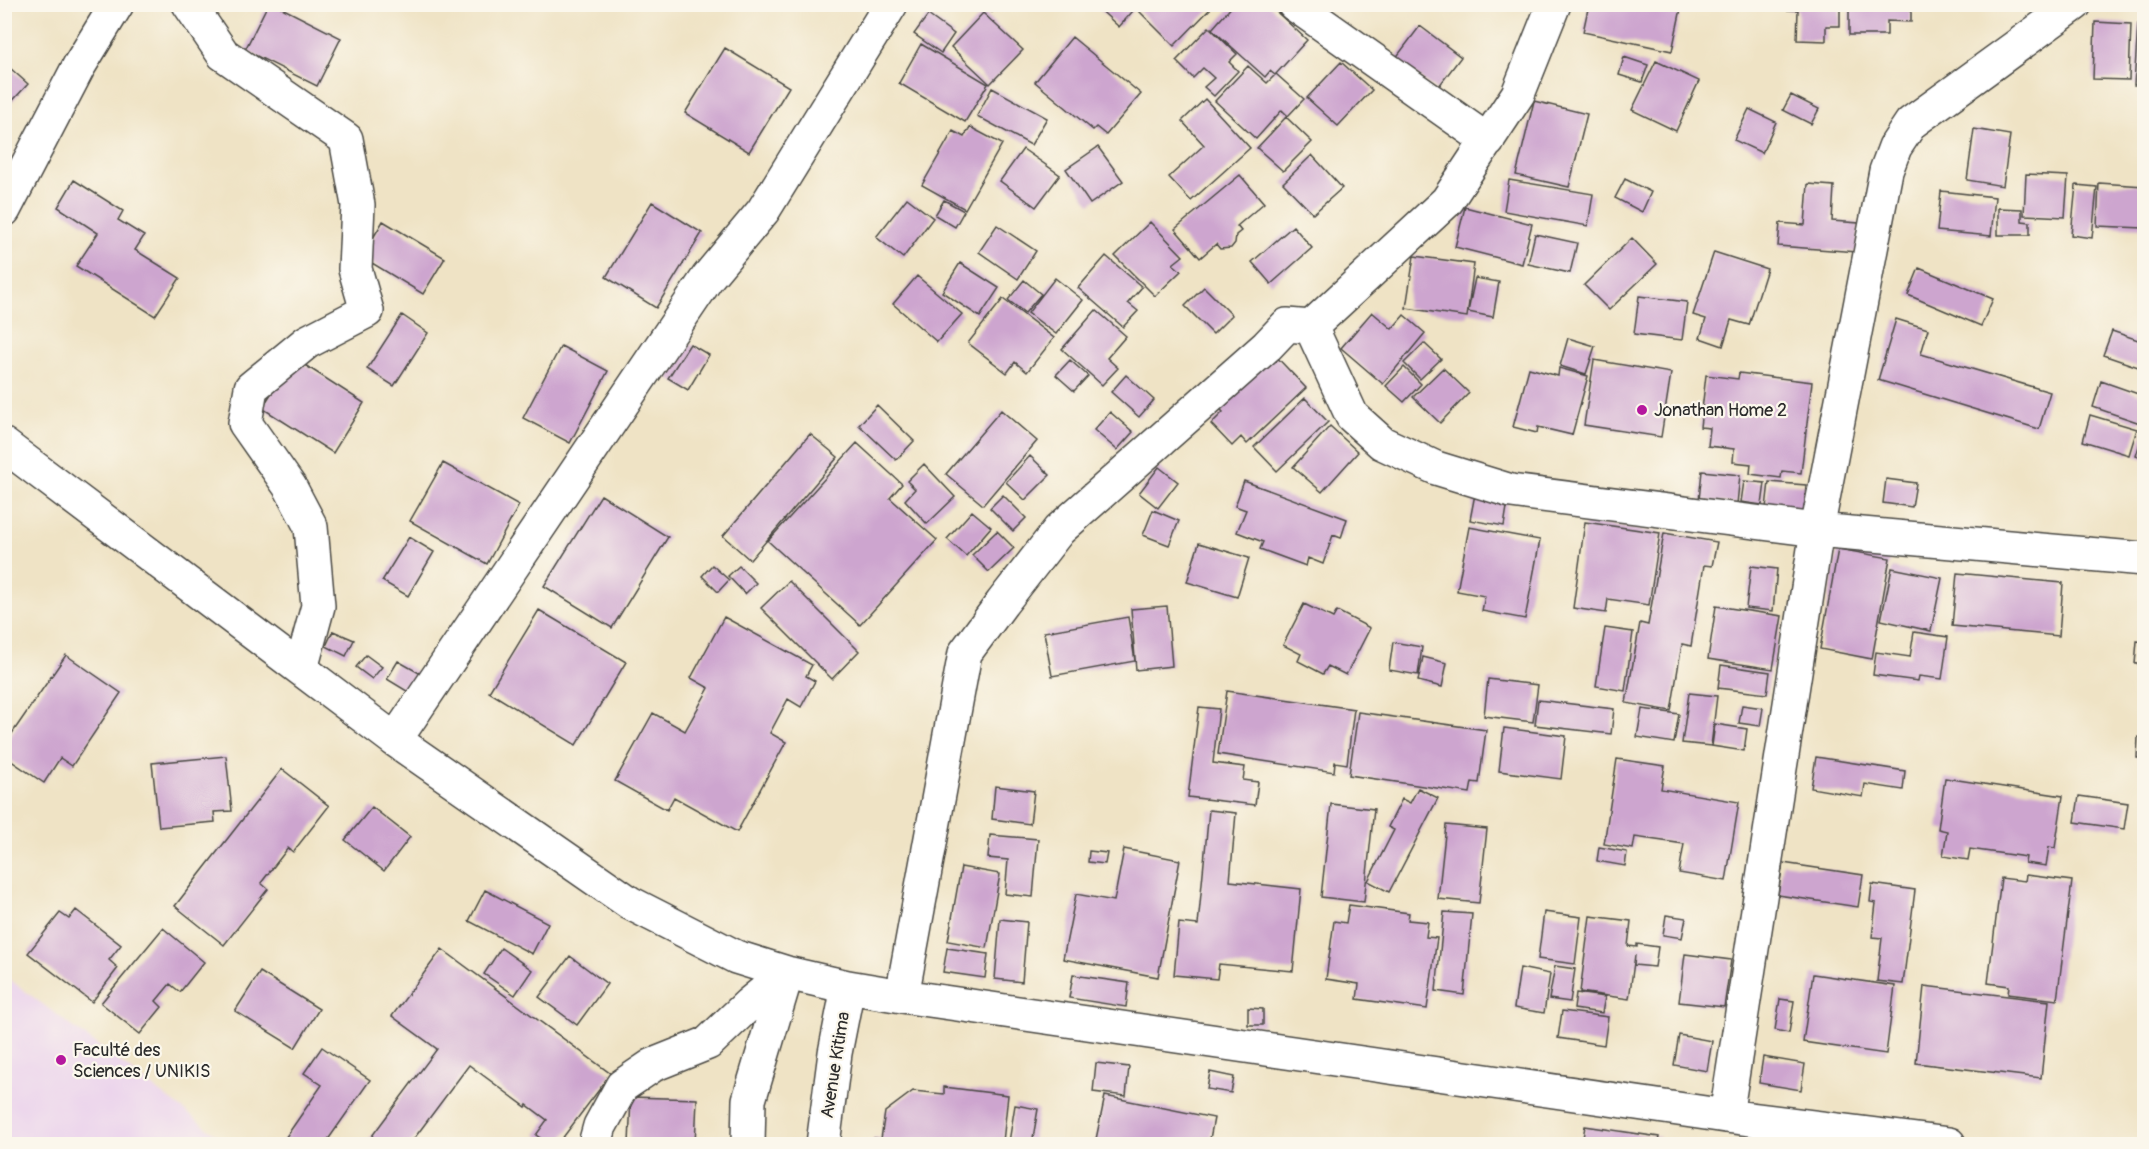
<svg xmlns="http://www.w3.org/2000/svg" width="2149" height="1149" font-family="Pangolin,sans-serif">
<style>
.built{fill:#ead1ec}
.building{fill:#cda5cf}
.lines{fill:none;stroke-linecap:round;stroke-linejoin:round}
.minor-casing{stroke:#484742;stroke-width:36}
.minor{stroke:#fff;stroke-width:33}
.poi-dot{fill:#b5179e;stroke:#fbf7ec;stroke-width:2}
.labels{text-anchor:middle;stroke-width:4.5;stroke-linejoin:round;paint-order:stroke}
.poi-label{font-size:18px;fill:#2b2b2b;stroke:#fbf7ec;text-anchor:start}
.street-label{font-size:18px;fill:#2b2b2b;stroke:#fbf7ec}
</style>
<rect width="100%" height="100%" fill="#fbf7ec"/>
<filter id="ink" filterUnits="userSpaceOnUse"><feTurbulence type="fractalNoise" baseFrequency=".0167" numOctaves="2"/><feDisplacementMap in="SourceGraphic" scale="12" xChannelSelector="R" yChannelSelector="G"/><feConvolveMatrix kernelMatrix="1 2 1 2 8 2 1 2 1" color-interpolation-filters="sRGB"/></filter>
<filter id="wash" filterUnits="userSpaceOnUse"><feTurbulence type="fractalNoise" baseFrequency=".008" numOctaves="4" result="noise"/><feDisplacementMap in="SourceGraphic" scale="24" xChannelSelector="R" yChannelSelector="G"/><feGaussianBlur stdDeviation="1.35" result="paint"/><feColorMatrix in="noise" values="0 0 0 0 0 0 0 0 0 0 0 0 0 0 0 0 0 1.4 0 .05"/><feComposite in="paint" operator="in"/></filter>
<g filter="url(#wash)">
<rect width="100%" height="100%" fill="#efe3c5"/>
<path class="built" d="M4 976H5L229 1144H5Z"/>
<g id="blocks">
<path class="building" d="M268 4H274L341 38 317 86 245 50Z
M1094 4H1139L1119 27Z
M1145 4H1215L1174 46 1139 11Z
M1234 4H1268L1307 40 1275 75 1270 71 1265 77 1212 29Z
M1589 4H1682L1672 51 1583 32Z
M1787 4H1840V26H1826V41L1797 40 1798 10H1787Z
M1849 4H1911V22L1887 21V35H1849Z
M985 5H999L992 12Z
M983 13 1023 50 990 84 951 47Z
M928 15 954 34 941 53 914 34Z
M2095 22 2131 24 2129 80 2093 79Z
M2138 24H2144V85H2134Z
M1420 26 1461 57 1436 90 1395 59Z
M1209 27 1237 54 1229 62 1238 71 1214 96 1204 87 1214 78 1203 68 1193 78 1176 61Z
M1072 37 1141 94 1106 135 1096 127 1093 130 1035 82Z
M921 44 988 84 965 122 899 83Z
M725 48 789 87 749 152 685 113Z
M1624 57 1648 65 1642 82 1619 75Z
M1656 61 1699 81 1676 131 1632 110Z
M1341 62 1372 90 1338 126 1307 98Z
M1248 66 1267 83 1276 74 1304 99 1288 116 1282 110 1256 139 1215 101Z
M10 68 28 84 4 110V75Z
M992 88 1047 118 1031 145 977 116Z
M1791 95 1819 109 1811 124 1783 110Z
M1205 99 1250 148 1191 201 1169 177 1204 145 1182 121Z
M1534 101 1587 114 1569 187 1516 175Z
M1749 109 1776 122 1762 153 1734 140Z
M1286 117 1312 142 1283 171 1257 148Z
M970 127 1002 144 965 209 922 185 953 131 964 137Z
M1974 129 2010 135 2003 186 1967 180Z
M1098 147 1123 181 1090 204 1066 169Z
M1023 149 1060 175 1036 207 1000 181Z
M1312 155 1342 188 1313 214 1283 183Z
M2026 174 2068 176 2065 217 2024 215Z
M1240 175 1264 203 1237 226 1241 231 1236 235 1235 243 1231 248 1220 249 1216 244 1200 258 1175 229Z
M1625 179 1651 192 1642 212 1615 198Z
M74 180 123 211 118 220 144 236 135 250 180 278 155 316 76 266 98 233 58 207Z
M1509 180 1593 194 1588 226 1504 211Z
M2099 183 2144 186V228L2097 226Z
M1808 184 1834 186 1832 221 1859 223 1857 252 1778 246 1780 223 1805 225Z
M2076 185 2097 187 2092 238 2071 235Z
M1941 191 1995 197 1991 236 1937 231Z
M907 198 933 218 903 258 876 237Z
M944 200 964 211 955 227 935 215Z
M652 202 702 233 656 308 606 277Z
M1465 207 1532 224 1522 264 1455 247Z
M1998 208 2022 209V221L2030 222V235H1998Z
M383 221 445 258 423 294 362 257Z
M1150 222 1183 256 1173 264 1181 271 1155 296 1115 256Z
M997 225 1036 251 1018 279 979 252Z
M1293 226 1312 248 1271 284 1252 262Z
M1535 234 1577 243 1570 273 1528 264Z
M1632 238 1657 264 1609 310 1584 285Z
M1714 252 1767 269 1749 325 1731 320 1723 346 1700 338 1706 319 1693 315Z
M1106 256 1142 287 1128 303 1138 311 1123 327 1078 288Z
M1414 256 1474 264 1467 317 1406 308Z
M960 263 999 288 980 317 942 292Z
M1919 268 1993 299 1981 326 1908 295Z
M917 276 962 314 937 342 893 304Z
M1055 278 1083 300 1056 334 1028 313Z
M1475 278 1499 282 1493 317 1468 312Z
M1024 280 1041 294 1025 313 1008 300Z
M1204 287 1232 315 1213 334 1185 306Z
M1639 296 1687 302 1682 340 1634 334Z
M1003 299 1054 338 1027 372 1015 362 1007 373 968 343Z
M1096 310 1126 336 1107 358 1118 368 1102 385 1062 349Z
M1372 312 1392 329 1404 315 1425 333 1383 384 1341 348Z
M402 315 428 333 394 386 367 369Z
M1896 319 1928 329 1921 354 2050 392 2039 429 1878 380Z
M2112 331 2144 342V369L2103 355Z
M1568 338 1595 346 1586 374 1560 366Z
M1424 343 1441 359 1420 379 1404 363Z
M690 344 709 355 688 390 668 378Z
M561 346 608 371 570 443 523 418Z
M1269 349 1306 388 1247 444 1241 437 1232 446 1211 424 1223 412 1214 402Z
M294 358 364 403 333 453 262 408Z
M1070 360 1088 376 1074 391 1056 375Z
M1594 360 1671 373 1661 437 1584 425Z
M1404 367 1421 384 1404 402 1386 386Z
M1443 368 1469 393 1440 423 1413 397Z
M1529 368 1558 376 1559 368 1588 376 1572 435 1538 427 1537 433 1513 427Z
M1739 373 1812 382 1801 473 1782 471 1781 478 1750 474 1751 464 1733 462 1734 449 1708 446 1710 428 1700 427 1706 375 1738 379Z
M1126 375 1154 400 1139 417 1111 392Z
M2101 381 2144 396V409L2140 423 2093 407Z
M1305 398 1328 422 1277 471 1254 447Z
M877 405 914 441 896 460 859 425Z
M1001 410 1037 441 983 505 946 474Z
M1110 412 1133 432 1117 450 1094 430Z
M2090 415 2137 429 2129 455 2083 441Z
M1330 426 1358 452 1322 492 1293 467Z
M2144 430V459L2136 456Z
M810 434 838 457 750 560 723 536Z
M857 443 902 484 890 498 937 540 860 625 768 541Z
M1030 456 1050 475 1025 500 1006 482Z
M443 463 519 505 487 564 410 521Z
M924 464 955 497 927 524 905 500 915 489 907 481Z
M1159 467 1178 482 1158 508 1139 493Z
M1702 471 1740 475 1737 504 1699 500Z
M1886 479 1916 483 1912 507 1883 503Z
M1244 481 1347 519 1341 538 1333 535 1323 564 1308 558 1306 566 1260 549 1263 542 1237 532 1246 510 1235 506Z
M1744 481 1765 483 1762 505 1741 502Z
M1769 482 1806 485 1804 512 1766 508Z
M1475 494 1508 501 1504 526 1470 520Z
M601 495 668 537 612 628 544 586Z
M1003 495 1026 518 1013 531 990 508Z
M1153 510 1179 521 1169 545 1143 535Z
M972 511 991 527 966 556 947 539Z
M1585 522 1660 533 1649 605 1608 599 1606 613 1573 608Z
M1469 527 1540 540 1525 619 1482 611 1485 596 1457 591Z
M997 531 1014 548 989 572 972 555Z
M1664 533 1717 542 1712 566 1704 565 1691 646 1682 644 1671 711 1626 703 1640 623 1648 625Z
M409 537 434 552 408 596 382 581Z
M1199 543 1249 558 1237 597 1187 582Z
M1838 549 1890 558 1872 659 1820 649Z
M712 565 729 580 718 592 702 576Z
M739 566 756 583 745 594 728 576Z
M1751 566 1777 569 1773 611 1746 608Z
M1892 568 1942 578 1931 631 1881 620Z
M1957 573 2063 583 2059 636 1952 626Z
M789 581 859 651 832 679 761 608Z
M1304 604 1333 618 1337 611 1370 628 1346 675 1328 666 1323 674 1298 661 1301 654 1283 645Z
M1167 606 1172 666 1136 670 1131 609Z
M1716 606 1782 616 1773 669 1708 659Z
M539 610 626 662 576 745 489 692Z
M724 617 812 665 806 676 815 681 801 707 788 699 770 733 786 742 737 832 674 797 667 810 615 781 653 713 685 731 709 688 691 678Z
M1128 617 1135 661 1052 676 1044 632Z
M1605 628 1633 632 1625 691 1596 686Z
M333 631 354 640 346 656 326 646Z
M1914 632 1948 637 1942 679 1919 676 1918 681 1873 675 1876 652 1910 657Z
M2137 641 2144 642V664H2135Z
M1393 642 1422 647 1418 675 1389 670Z
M66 655 121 693 72 766 60 758 44 783 4 756V745Z
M366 655 382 667 372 679 356 667Z
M1423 657 1447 663 1442 687 1418 681Z
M398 661 421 674 410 693 387 679Z
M1721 665 1770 672 1767 694 1718 688Z
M1488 679 1538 685 1533 722 1484 716Z
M1227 691 1354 709 1347 764 1335 762 1334 772 1218 754Z
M1689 693 1717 696 1711 746 1682 743Z
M1538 700 1614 709 1611 734 1535 725Z
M1742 705 1763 708 1760 726 1739 723Z
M1199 707 1219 709 1213 763 1245 767 1243 780 1258 782 1255 805 1188 797Z
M1642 709 1679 714 1674 743 1637 737Z
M1358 712 1486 730 1479 783 1472 782 1470 793 1349 775Z
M1715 724 1747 729 1744 751 1712 746Z
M1504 728 1566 736 1561 779 1499 771Z
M2138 737 2144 738V758H2137Z
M226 756 232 811 214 812 215 822 159 827 152 763Z
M1816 757 1905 771 1903 790 1865 784 1863 797 1811 788Z
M1617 759 1665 766 1661 789 1739 802 1726 881 1679 873 1684 844 1635 837 1633 849 1604 844Z
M282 769 329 806 293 852 288 848 261 883 268 889 224 945 175 906Z
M1945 778 2063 796 2055 848 2049 847 2046 866 2025 863 2026 857 1970 849 1968 860 1943 856 1947 831 1938 829Z
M995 786 1034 791 1030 824 992 819Z
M1418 788 1438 798 1389 892 1368 881 1394 830 1388 827 1402 799 1410 803Z
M2079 796 2128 803 2124 829 2075 822Z
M1331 804 1374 809 1364 902 1321 897Z
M372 807 410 837 384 871 345 840Z
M1209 810 1236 813 1230 881 1301 889 1293 971 1219 964 1217 979 1174 975 1179 923 1198 925Z
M1446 825 1487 829 1479 903 1438 899Z
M990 835 1038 839 1033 897 1005 894 1008 860 988 858Z
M1599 847 1627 852 1625 866 1597 861Z
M1124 849 1180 860 1158 977 1063 959 1076 894 1114 901Z
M1089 851 1107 853 1105 864 1088 862Z
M1783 863 1863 875 1858 907 1778 895Z
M961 867 1000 874 987 948 948 941Z
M2026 875 2072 881 2057 1000 2008 994 2009 986 1988 983 2001 878 2025 881Z
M1872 884 1915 890 1903 984 1877 981 1882 938 1872 937 1876 903 1870 902Z
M485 890 548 923 532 954 469 921Z
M1349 905 1409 913 1408 920 1428 922 1426 937 1437 938 1427 1009 1357 999 1359 984 1326 979 1334 921 1346 923Z
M76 910 121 945 109 960 118 968 92 1002 28 953 60 913 69 919Z
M1444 912 1472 914 1464 995 1436 991Z
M1544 912 1581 917 1575 964 1538 959Z
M1666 915 1686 918 1682 938 1663 935Z
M1590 916 1631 921 1628 946 1637 947V944L1658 947 1655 967 1634 965 1635 955 1629 999 1580 992Z
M1000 919 1027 922 1022 982 995 979Z
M163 928 204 962 180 992 170 984 156 1001 162 1007 140 1034 101 1003Z
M501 948 532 970 515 995 484 974Z
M947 948 988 954 985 978 943 972Z
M442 949 611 1074 558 1144H549L536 1135 547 1120 527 1105 526 1107 469 1065 410 1144H366L437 1049 392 1016Z
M1685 954 1731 960 1724 1007 1679 1002Z
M570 956 607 984 577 1025 539 997Z
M1555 966 1575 969 1570 1002 1549 999Z
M1520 968 1550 974 1544 1013 1514 1008Z
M260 972 319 1009 295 1048 235 1011Z
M1813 974 1895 986 1886 1054 1803 1042Z
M1073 975 1129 983 1126 1007 1069 998Z
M1924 986 2049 1001 2041 1078 1916 1063Z
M1576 993 1605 997 1602 1013 1574 1009Z
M1780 999 1794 1001 1789 1033 1775 1030Z
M1248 1008 1263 1009V1025H1248Z
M1562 1011 1608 1017 1604 1045 1558 1038Z
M1679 1035 1712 1041 1707 1071 1674 1065Z
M322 1047 370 1080 325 1144H281L322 1085 304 1073Z
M1763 1057 1805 1064 1801 1090 1759 1083Z
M1096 1063 1129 1067 1126 1096 1093 1092Z
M1210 1072 1234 1077 1231 1093 1207 1089Z
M944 1087 1008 1095 1003 1142 994 1141V1144H873L874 1138 881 1139 885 1112 913 1091 944 1094Z
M1105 1096 1214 1118 1209 1144H1095Z
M631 1097 697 1099 695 1144H629Z
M1015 1105 1038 1109 1032 1144 1009 1142Z
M1585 1126 1659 1137 1658 1144H1582Z"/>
</g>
</g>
<g filter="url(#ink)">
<use href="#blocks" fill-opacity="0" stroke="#484742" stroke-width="1.5"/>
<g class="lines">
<g class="minor-casing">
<path id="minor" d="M189 4 223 54 346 139 358 205 355 269 367 311 307 342 251 388 245 423 290 487 311 527 318 606 301 669
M1294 4 1488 141
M4 210 79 66 117 4
M1311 327 1352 416 1382 443 1436 468 1511 491 1817 530 2144 559
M4 445 395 740 630 903 736 957 787 973 848 987 902 996 1726 1116 1949 1144
M395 740 708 277 763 211 891 4
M902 996 965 653 1002 603 1059 530 1267 346 1287 325 1311 327 1447 201 1518 94 1554 4
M1726 1116 1817 530 1886 171 1895 147 1911 123 2075 4
M595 1144 600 1126 622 1086 653 1065 708 1043 749 1004 787 973
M748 1144 749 1100 787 973
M823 1144 835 1053 848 987"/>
</g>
<use href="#minor" class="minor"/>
</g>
</g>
<g class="poi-dot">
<circle cx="1642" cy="410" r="6"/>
<circle cx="61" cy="1060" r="6"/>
</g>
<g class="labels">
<g class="poi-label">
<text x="1654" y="416">Jonathan Home 2</text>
<text x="73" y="1056">Faculté des<tspan x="73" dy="21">Sciences / UNIKIS</tspan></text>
</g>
<g class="street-label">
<text transform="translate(835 1065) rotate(-81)" y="6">Avenue Kitima</text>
</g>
</g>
<rect width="2149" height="1149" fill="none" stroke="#fbf7ec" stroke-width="24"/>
</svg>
